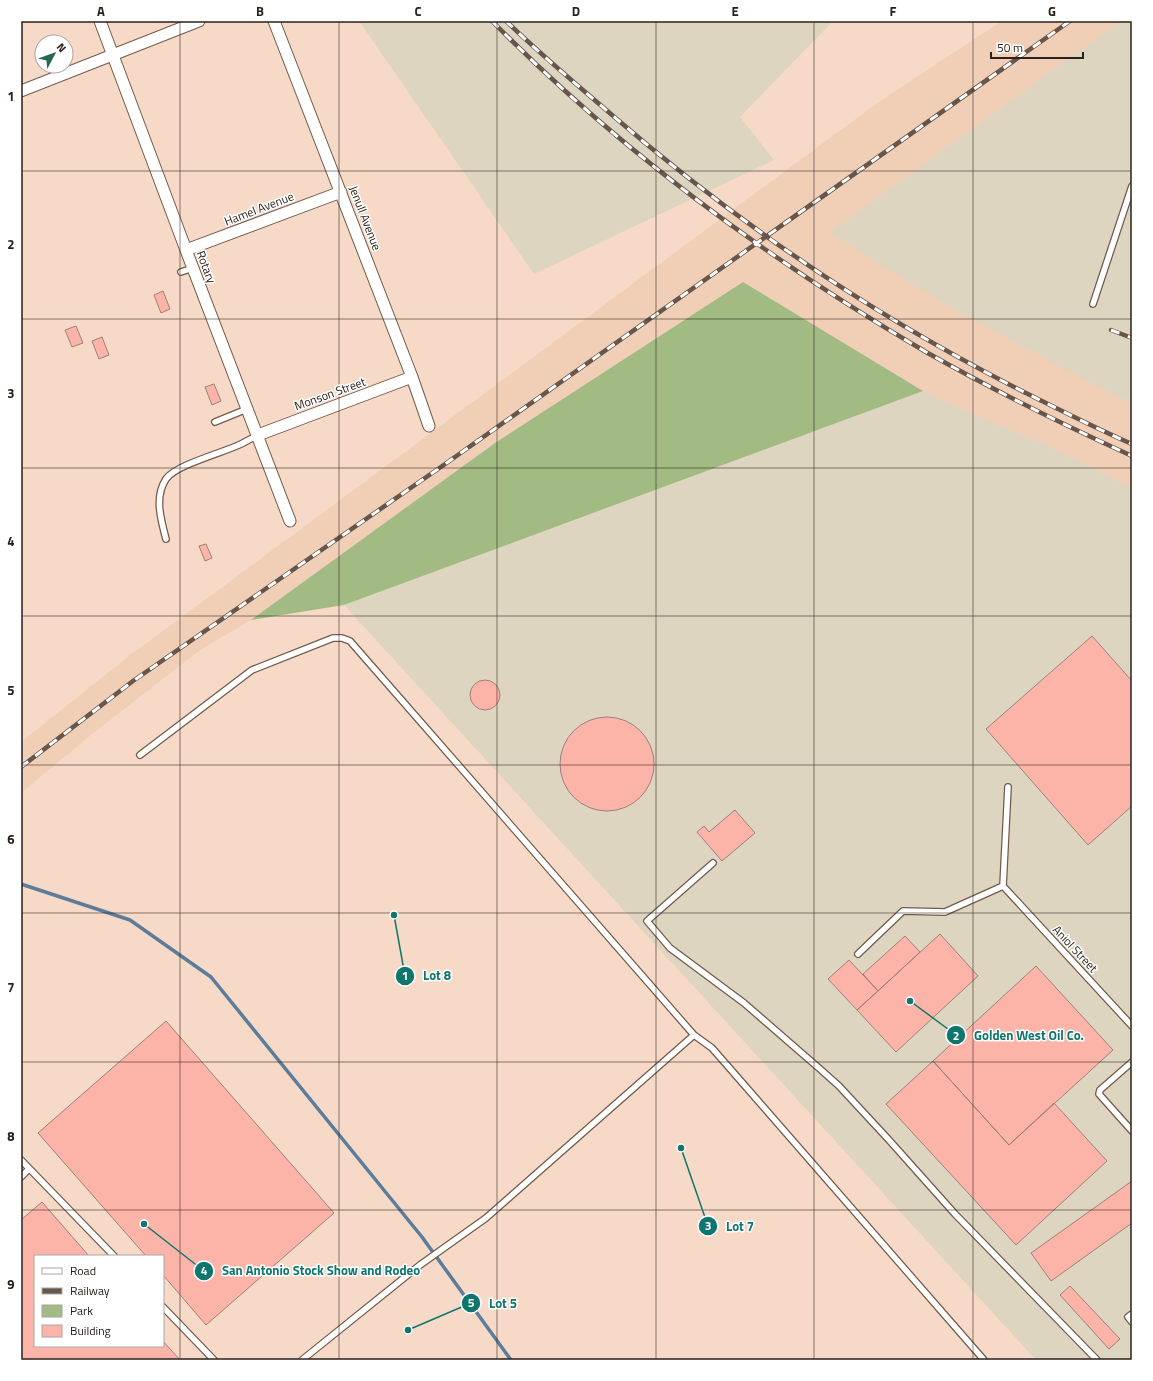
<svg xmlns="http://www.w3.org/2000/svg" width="1153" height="1381" font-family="'Titillium Web',sans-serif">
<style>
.built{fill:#f1ceb6}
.industrial{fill:#ddd5c0}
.green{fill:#a1bb82}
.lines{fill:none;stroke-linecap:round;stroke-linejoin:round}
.stream{stroke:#5b7d9b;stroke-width:3.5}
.building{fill:#fcb4a8;stroke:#a0807a}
.lane-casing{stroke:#735b4b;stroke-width:8}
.street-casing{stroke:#735b4b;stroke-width:13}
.lane{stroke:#fff;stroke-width:5.5}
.street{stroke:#fff;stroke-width:11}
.rail-casing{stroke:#66564c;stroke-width:4.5}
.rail{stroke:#fff;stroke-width:3;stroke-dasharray:9;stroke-linecap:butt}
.grid{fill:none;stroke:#2b211a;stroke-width:1;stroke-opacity:0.55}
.labels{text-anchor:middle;stroke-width:3;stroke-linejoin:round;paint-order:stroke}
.street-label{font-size:12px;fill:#2b211a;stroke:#fff}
.leader{fill:none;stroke:#0f766e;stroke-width:1.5}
.callout-dot{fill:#0f766e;stroke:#fff;stroke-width:1.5}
.mark-label{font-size:12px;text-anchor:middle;font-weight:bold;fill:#fff}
.callout-label{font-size:13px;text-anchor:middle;font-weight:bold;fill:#0f766e;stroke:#fff;stroke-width:3;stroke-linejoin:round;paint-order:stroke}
.neatline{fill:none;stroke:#2b211a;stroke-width:1.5}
.grid-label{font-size:13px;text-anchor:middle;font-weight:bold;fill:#2b211a}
</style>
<rect width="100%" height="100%" fill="#f6d9c6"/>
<path class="built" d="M1002 21H1120L829 233 1116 396 1132 402V488L1040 442 1005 428 923 391 743 282 495 443 251 620 200 650 92 734 21 793V742L129 656 876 104Z"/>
<path class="industrial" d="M359 21H557L559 23 562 21H833L740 117 774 160 534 274Z
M1120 21H1132V402L1116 396 960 313 829 233Z
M923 391 1005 428 1040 442 1132 488V1360H1036L344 605Z"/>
<path class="green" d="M743 282 923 391 344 605 251 620 495 443Z"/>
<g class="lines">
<path class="stream" d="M21 884 130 920 211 977 422 1237 511 1360"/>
</g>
<path class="building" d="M163 291 170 309 161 313 154 295Z
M76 326 83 343 72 347 65 330Z
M102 337 109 355 99 359 92 341Z
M214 384 221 401 212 405 205 387Z
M206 544 212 558 205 561 199 546Z
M1092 636 1132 681V806L1088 845 986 729Z
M470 695a15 15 0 1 1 30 0a15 15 0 1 1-30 0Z
M560 764a47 47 0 1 1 94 0a47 47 0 1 1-94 0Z
M735 810 755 833 722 861 697 832 704 826 709 832Z
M940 934 978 976 896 1052 857 1010Z
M905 936 920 952 878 991 863 974Z
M849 960 878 991 857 1010 828 979Z
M1036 966 1113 1050 1009 1145 933 1061Z
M166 1021 334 1213 206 1325 163 1275V1256H146L38 1133Z
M933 1061 1009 1145 1054 1103 1107 1161 1016 1245 886 1104Z
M1132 1181V1223L1051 1281 1031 1253Z
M42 1202 89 1256H35V1346H163V1341L180 1360H21V1220Z
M1070 1286 1120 1339 1109 1349 1060 1295Z"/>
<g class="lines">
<g class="lane-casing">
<path id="lane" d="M181 272 193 268
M1093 304 1132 186
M215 422 247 409
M166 539C161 520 154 497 166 479 175 465 225 452 241 444 247 441 252 438 258 435
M140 755 252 670 333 638H342L350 641 694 1035 712 1048 984 1360
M713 863 647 921 670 948 744 1003 820 1069 839 1086 889 1140 955 1214 1097 1360
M1003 886 1132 1026
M1003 886 1008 787
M858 954 903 911 945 912 1003 886
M1132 1062 1100 1090 1099 1094 1132 1131
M21 1160 114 1256
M21 1177 29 1169
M163 1307 214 1360
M1132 1314 1128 1317 1132 1322
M302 1360 420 1265 486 1218 694 1035"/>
</g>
<g class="street-casing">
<path id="street" d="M100 21 186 250 290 521
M274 21 412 377 429 426
M21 91 199 21
M186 250 341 192
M258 435 412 377"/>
</g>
<use href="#lane" class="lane"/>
<use href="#street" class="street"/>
<g class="rail-casing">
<path id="rail" d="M492 21C620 151 769 260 926 352 993 390 1062 424 1132 456
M506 21C540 54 576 84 612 115 737 223 874 316 1022 391 1058 409 1095 428 1132 444
M1111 330 1132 338
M21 767 133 681 448 462 1070 21"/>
</g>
<use href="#rail" class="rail"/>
</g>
<path class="grid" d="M180 21V1360M339 21V1360M497 21V1360M656 21V1360M814 21V1360M973 21V1360M21 171H1132M21 319H1132M21 468H1132M21 616H1132M21 765H1132M21 913H1132M21 1062H1132M21 1210H1132"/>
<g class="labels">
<g class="street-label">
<text transform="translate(259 209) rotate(-21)" y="4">Hamel Avenue</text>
<text transform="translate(365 218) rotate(69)" y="4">Jenull Avenue</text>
<text transform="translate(206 267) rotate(69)" y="4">Rotary</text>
<text transform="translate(330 394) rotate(-20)" y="4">Monson Street</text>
<text transform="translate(1075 949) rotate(47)" y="4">Aniol Street</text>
</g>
</g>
<path class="leader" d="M394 915L405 976M910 1001L956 1035M681 1148L708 1226M144 1224L204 1271M408 1330L471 1303"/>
<g class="callout-dot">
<circle cx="394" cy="915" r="4"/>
<circle cx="910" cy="1001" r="4"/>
<circle cx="681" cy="1148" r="4"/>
<circle cx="144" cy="1224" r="4"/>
<circle cx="408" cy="1330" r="4"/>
<circle cx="405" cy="976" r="10"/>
<circle cx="956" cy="1035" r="10"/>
<circle cx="708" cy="1226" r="10"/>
<circle cx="204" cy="1271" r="10"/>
<circle cx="471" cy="1303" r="10"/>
</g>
<g class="mark-label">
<text x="405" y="980">1</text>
<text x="956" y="1040">2</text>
<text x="708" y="1230">3</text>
<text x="204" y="1275">4</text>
<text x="471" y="1307">5</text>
</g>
<g class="callout-label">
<text x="437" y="980">Lot 8</text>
<text x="1029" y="1040">Golden West Oil Co.</text>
<text x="740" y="1231">Lot 7</text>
<text x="321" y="1275">San Antonio Stock Show and Rodeo</text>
<text x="503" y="1308">Lot 5</text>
</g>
<rect width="1153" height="1381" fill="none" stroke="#ffffff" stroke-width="44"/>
<rect x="34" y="1255" width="130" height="92" fill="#ffffff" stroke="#aaa6a3"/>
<rect x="42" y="1268" width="20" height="6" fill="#ffffff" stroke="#aaa6a3"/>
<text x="70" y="1275" font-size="12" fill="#2b211a">Road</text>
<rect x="42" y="1288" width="20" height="6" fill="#66564c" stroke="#aaa6a3"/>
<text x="70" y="1295" font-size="12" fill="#2b211a">Railway</text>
<rect x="42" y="1305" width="20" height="12" fill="#a1bb82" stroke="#aaa6a3"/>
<text x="70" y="1315" font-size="12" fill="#2b211a">Park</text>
<rect x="42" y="1325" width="20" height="12" fill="#fcb4a8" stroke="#aaa6a3"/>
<text x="70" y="1335" font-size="12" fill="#2b211a">Building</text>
<g transform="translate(54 54) rotate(49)"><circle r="19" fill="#ffffff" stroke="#aaa6a3"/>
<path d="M0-3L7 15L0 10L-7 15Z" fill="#296651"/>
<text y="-6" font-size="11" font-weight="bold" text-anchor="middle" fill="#2b211a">N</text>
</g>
<path d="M991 52v6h92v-6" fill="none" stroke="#2b211a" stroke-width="2"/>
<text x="997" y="52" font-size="12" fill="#2b211a" stroke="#ffffff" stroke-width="3" paint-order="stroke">50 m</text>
<rect x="22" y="22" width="1109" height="1337" class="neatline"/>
<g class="grid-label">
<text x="101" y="16">A</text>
<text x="260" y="16">B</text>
<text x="418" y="16">C</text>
<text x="576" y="16">D</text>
<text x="735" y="16">E</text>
<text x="893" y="16">F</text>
<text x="1052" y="16">G</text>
<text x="11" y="101">1</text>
<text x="11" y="249">2</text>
<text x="11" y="398">3</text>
<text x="11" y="546">4</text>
<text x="11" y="695">5</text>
<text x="11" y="844">6</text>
<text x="11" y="992">7</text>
<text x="11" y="1141">8</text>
<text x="11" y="1289">9</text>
</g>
</svg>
